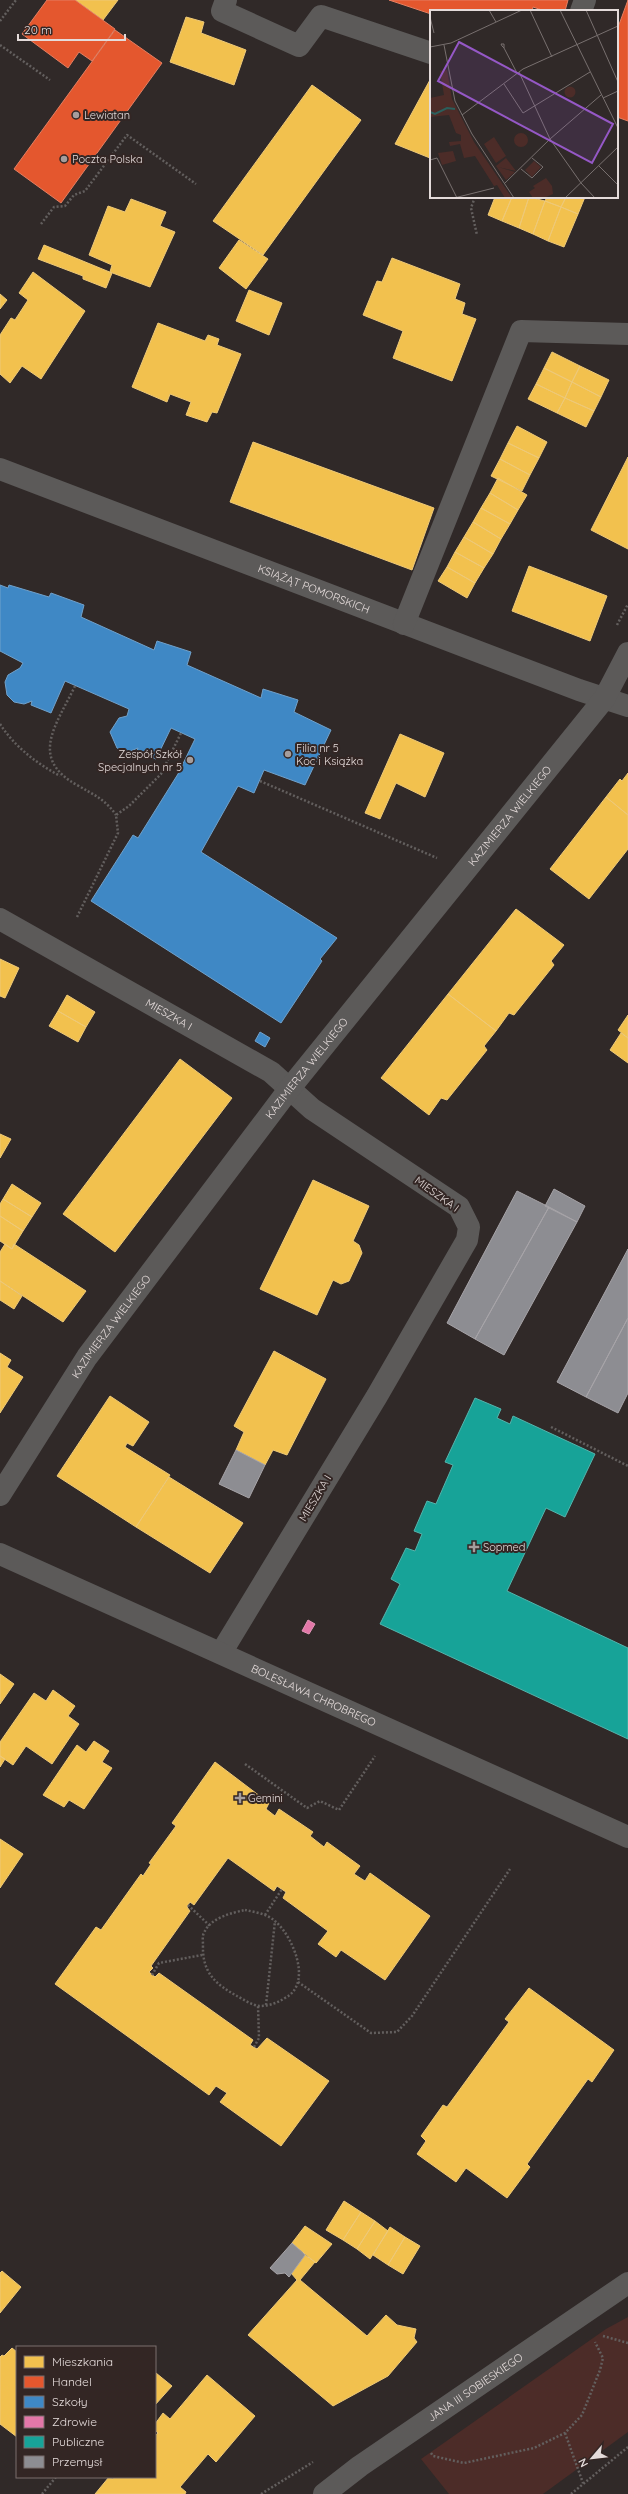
<svg xmlns="http://www.w3.org/2000/svg" width="628" height="2494" font-family="Quicksand,sans-serif">
<style>
.green{fill:#4c2c28}
.homes{fill:#f2c14e;stroke:#eec978}
.shops{fill:#e4572e;stroke:#e47f62}
.schools{fill:#3f88c5;stroke:#70a1cb}
.health{fill:#e377a8;stroke:#e395b7}
.public{fill:#17a398;stroke:#54b4ac}
.industry{fill:#8d8d92;stroke:#a7a4a8}
.lines{fill:none;stroke-linecap:round;stroke-linejoin:round}
.path{stroke:#635f5e;stroke-width:2.5;stroke-dasharray:2 2;stroke-linecap:butt}
.minor{stroke:#5c5a59;stroke-width:22}
.poi-dot{fill:#a59d9c;stroke:#332624;stroke-width:1.5}
.labels{text-anchor:middle;stroke-width:4;stroke-linejoin:round;paint-order:stroke}
.poi-label{font-size:11px;fill:#e4dbda;stroke:#332624;text-anchor:start}
.street-label{font-size:11px;fill:#e4dbda;stroke:#332624}
.inset-river{fill:none;stroke:#2b5f5c;stroke-width:2}
.inset-road{fill:none;stroke:#78706f;stroke-width:1}
.view{fill:#9558c6;fill-opacity:0.15;stroke:#9558c6;stroke-width:2}
.inset-edge{fill:none;stroke:#e4dbda;stroke-width:2}
</style>
<rect width="100%" height="100%" fill="#302928"/>
<path class="green" d="M628 2317V2432L543 2494H449L421 2459 606 2329Z"/>
<path class="homes" d="M75 0H118L103 20Z
M186 17 204 22 201 33 246 50 234 85 170 62Z
M431 78V157L430 158 395 144Z
M312 85 361 120 263 255 213 221Z
M495 197H512L502 221 488 215Z
M512 197H529L519 228 502 221Z
M529 197 545 201 533 234 519 228Z
M547 197H566L561 207 545 201Z
M566 197H585L578 214 561 207Z
M131 199 166 212 160 226 175 232 150 287 110 272 112 265 89 255 108 206 125 212Z
M545 201 561 207 548 241 533 234Z
M561 207 578 214 564 247 548 241Z
M239 240 268 259 246 289 219 268Z
M44 245 112 273 106 288 83 279V276L38 259Z
M392 258 460 284 455 299 465 303 462 314 476 319 452 381 393 358 403 331 363 315 377 281 382 282Z
M33 272 85 311 41 379 22 366 10 383 0 374V335L11 318 15 320 28 300 19 293Z
M249 290 282 303 269 335 236 321Z
M0 294 7 300 0 309Z
M158 323 205 341 208 335 219 339 217 345 241 354 217 413 212 412 207 422 186 415 191 402 170 394 167 402 132 387Z
M552 352 580 366 572 382 544 368Z
M580 366 609 380 601 397 572 382Z
M544 368 572 382 565 398 536 384Z
M572 382 601 397 594 411 565 398Z
M536 384 565 398 557 413 528 399Z
M565 398 594 411 586 427 557 413Z
M517 426 547 442 539 458 508 443Z
M253 442 434 508 412 570 230 502Z
M508 443 539 458 530 475 500 459Z
M628 457V549L591 530Z
M500 459 530 475 522 491 491 476Z
M498 478 527 495 518 510 490 493Z
M490 493 518 510 510 524 481 508Z
M481 508 510 524 501 539 473 522Z
M473 522 501 539 493 554 464 537Z
M464 537 493 554 484 568 455 552Z
M455 552 484 568 475 583 447 567Z
M529 566 607 596 590 641 512 611Z
M447 567 475 583 467 598 438 581Z
M400 734 444 753 425 797 396 783 380 819 365 813Z
M628 773V815L606 797 620 779 622 781Z
M606 797 628 815V849L589 899 550 869Z
M516 909 564 945 551 961 554 965 514 1015 509 1013 496 1031 448 994Z
M0 959 19 968 5 998 0 996Z
M448 994 496 1031 484 1046 487 1050 447 1100 441 1098 429 1115 381 1078Z
M67 995 95 1012 86 1027 58 1011Z
M58 1011 86 1027 78 1042 49 1026Z
M628 1015V1038L618 1030Z
M621 1033 628 1038V1063L610 1050Z
M180 1059 232 1098 115 1252 63 1214Z
M0 1134 11 1139 0 1158Z
M313 1180 369 1206 353 1241 359 1245 362 1253 349 1281 341 1284 333 1280 317 1315 260 1289Z
M12 1184 41 1203 32 1217 3 1199Z
M3 1199 32 1217 23 1231 0 1216V1204Z
M0 1216 23 1231 12 1249 0 1241Z
M5 1244 12 1249 14 1244 86 1291 63 1322 0 1281V1252Z
M0 1281 22 1296 14 1309 0 1300Z
M274 1351 326 1379 287 1455 273 1450 265 1465 236 1450 244 1432 234 1426Z
M0 1353 11 1360 7 1367 23 1377 0 1413Z
M110 1396 149 1422 133 1446 127 1443 125 1447 170 1475 136 1527 57 1476Z
M169 1477 243 1523 210 1573 136 1527Z
M0 1674 14 1684 0 1704Z
M53 1690 75 1706 68 1716 79 1724 52 1764 26 1746 13 1765 0 1756V1742L34 1693 46 1701Z
M94 1741 109 1751 102 1762 112 1768 84 1809 69 1800 64 1807 43 1795 77 1745 86 1752Z
M0 1756 5 1759 0 1767Z
M215 1762 269 1803 266 1809 275 1816 279 1809 313 1832 310 1836 324 1847 327 1842 360 1866 354 1874 365 1881 370 1873 430 1916 385 1980 341 1950 336 1957 318 1944 328 1931 283 1898 286 1892 277 1886 274 1891 228 1858 194 1905 190 1902 188 1905 187 1907 190 1911 151 1966 153 1968 149 1972 155 1977 159 1973 253 2040 250 2045 257 2049 267 2038 329 2081 281 2146 220 2102 227 2093 216 2086 209 2095 55 1984 96 1927 101 1930 141 1874 143 1876 151 1864 149 1863 176 1826 172 1823Z
M0 1839 23 1854 0 1888Z
M529 1988 614 2050 592 2082 588 2079 527 2164 530 2167 507 2198 466 2168 456 2182 417 2154 426 2141 421 2136 443 2105 447 2107 509 2022 505 2019Z
M344 2201 361 2212 343 2240 326 2230Z
M361 2212 375 2221 357 2249 343 2240Z
M375 2221 388 2231 370 2259 357 2249Z
M305 2226 332 2244 316 2263 292 2243Z
M390 2227 405 2237 388 2265 373 2255Z
M405 2237 420 2246 403 2274 388 2265Z
M305 2255 315 2262 300 2280 367 2336 386 2315 397 2325 416 2329 414 2338 417 2342 388 2376 333 2406 248 2335 297 2280 291 2273Z
M2 2271 21 2287 0 2313V2273Z
M12 2348 17 2352V2437L0 2424V2357L2 2355 4 2356Z
M156 2373 172 2386 155 2405V2374Z
M207 2375 255 2416 216 2462 208 2454 180 2487 186 2492 185 2494H95L109 2477 112 2479 116 2477H155V2436L158 2433 155 2430V2424L163 2413 170 2419Z"/>
<path class="shops" d="M47 0H75L115 29 92 61 79 52 68 68 22 34Z
M389 0H568L565 11H545L533 7 532 11H431V14Z
M628 0V121L617 117V30Z
M115 30 162 63 61 203 14 169Z"/>
<path class="schools" d="M0 585 8 588 9 585 49 597 51 593 84 605 81 617 154 650 157 641 191 652 187 665 261 698 263 689 298 700 294 712 331 730 305 785 264 770 254 793 238 786 201 852 337 938 320 959 322 961 281 1023 91 901 133 835 138 838 178 774 195 739 171 728 156 759 137 751 138 748 128 752 123 751 117 748 110 732 119 718 127 716 129 709 65 681 51 713 31 705 32 701 24 704 14 702 7 695 5 682 8 675 20 668 23 663 0 651Z
M260 1032 270 1038 265 1047 255 1041Z"/>
<path class="health" d="M308 1620 315 1624 309 1634 302 1631Z"/>
<path class="public" d="M475 1398 501 1409 497 1418 510 1424 513 1416 595 1454 565 1517 546 1508 507 1591 628 1648V1739L380 1624 400 1584 391 1579 406 1548 415 1551 422 1534 414 1531 427 1501 436 1504 453 1465 445 1462Z"/>
<path class="industry" d="M554 1189 585 1206 577 1222 545 1206Z
M517 1191 549 1207 475 1339 447 1323Z
M549 1207 577 1222 504 1355 475 1339Z
M628 1249V1318L586 1397 557 1382Z
M628 1318V1393L618 1413 586 1397Z
M236 1450 265 1465 249 1498 219 1484Z
M292 2243 305 2255 289 2277 285 2273 277 2274 270 2268Z"/>
<g class="lines">
<path class="path" d="M0 21 16 0
M0 45 50 80
M475 197 471 208 477 235
M41 224 54 207 65 206 74 195 85 191 127 135 196 184
M617 625 628 604
M75 686C57 724 28 758 77 785 94 795 105 799 116 815
M0 724C15 747 36 763 60 776
M260 781 437 858
M77 917 118 833 116 815 129 806 161 774 181 733
M551 1427 628 1466
M245 1764 307 1808 320 1801 339 1810 375 1756
M188 1905 210 1926
M245 1910C255 1912 268 1914 276 1922 293 1937 313 1984 285 1998 277 2003 269 2006 260 2006 253 2006 243 1999 237 1996 215 1984 202 1972 203 1945 203 1941 202 1936 204 1933 210 1918 231 1913 245 1910Z
M265 1915 282 1889
M152 1975 159 1963 202 1955
M298 1982 371 2033 397 2032 412 2016 510 1869
M266 2005 275 1921
M254 2047 259 2038 258 2006
M603 2336 628 2343
M565 2433 583 2483
M431 2453 433 2456 464 2463 534 2448 565 2433 582 2415 600 2370 603 2358 595 2342
M42 2494 56 2477
M261 2494 313 2462
M571 2494 628 2447"/>
<g class="minor">
<path d="M226 0 222 11 299 46 321 16 431 53"/>
<path d="M581 11 585 0"/>
<path id="s1" d="M0 469 579 690 628 706"/>
<path d="M404 624 521 331 628 334"/>
<path id="s2" d="M0 919 271 1072 312 1109 459 1207 469 1227 467 1240 377 1396 221 1653"/>
<path id="s3" d="M0 1495 87 1357 290 1088 604 699 628 653"/>
<path id="s4" d="M0 1554 628 1837"/>
<path id="s5" d="M324 2494 360 2466 628 2283"/>
</g>
</g>
<g class="poi-dot">
<circle cx="76" cy="115" r="4"/>
<circle cx="64" cy="159" r="4"/>
<circle cx="288" cy="754" r="4"/>
<circle cx="190" cy="760" r="4"/>
<path d="M472 1541h4v4h4v4h-4v4h-4v-4h-4v-4h4z"/>
<path d="M238 1792h4v4h4v4h-4v4h-4v-4h-4v-4h4z"/>
</g>
<g class="labels">
<g class="poi-label">
<text x="84" y="119">Lewiatan</text>
<text x="72" y="163">Poczta Polska</text>
<text x="296" y="752">Filia nr 5<tspan x="296" dy="13">Koc i Książka</tspan></text>
<text x="182" y="758" text-anchor="end">Zespół Szkół<tspan x="182" dy="13">Specjalnych nr 5</tspan></text>
<text x="483" y="1551">Sopmed</text>
<text x="248" y="1802">Gemini</text>
</g>
<g class="street-label">
<text dy="4" stroke="none"><textPath href="#s1" startOffset="336">KSIĄŻĄT POMORSKICH</textPath></text>
<text dy="4" stroke="none"><textPath href="#s3" startOffset="850">KAZIMIERZA WIELKIEGO</textPath></text>
<text dy="4" stroke="none"><textPath href="#s2" startOffset="194">MIESZKA I</textPath></text>
<text dy="4" stroke="none"><textPath href="#s3" startOffset="526">KAZIMIERZA WIELKIEGO</textPath></text>
<text transform="translate(437 1194) rotate(36)" y="4">MIESZKA I</text>
<text dy="4" stroke="none"><textPath href="#s3" startOffset="202">KAZIMIERZA WIELKIEGO</textPath></text>
<text transform="translate(315 1498) rotate(-59)" y="4">MIESZKA I</text>
<text dy="4" stroke="none"><textPath href="#s4" startOffset="344">BOLESŁAWA CHROBREGO</textPath></text>
<text dy="4" stroke="none"><textPath href="#s5" startOffset="185">JANA III SOBIESKIEGO</textPath></text>
</g>
</g>
<g transform="translate(430 10)">
<rect width="188" height="188" fill="#302928"/>
<path d="M17 60 22 89 44 132 82 188H75L67 175 64 176 45 146 34 148 30 134 20 136 19 132 31 131V125L26 123 19 105 0 107V88L14 85 10 61ZM134.5 82a5.5 5.5 0 1 1 11 0a5.5 5.5 0 1 1-11 0ZM84 130a7 7 0 1 1 14 0a7 7 0 1 1-14 0ZM64 127 76 146 66 153 54 134ZM23 141 26 151 12 155 8 143ZM76 148 86 161 68 157 85 162 76 170 66 156ZM104 151 111 157 102 167 95 160ZM116 168 122 176 123 184 114 188H103L99 182 105 178 103 176Z" fill="#4c2c28"/>
<path class="inset-river" d="M0 102 5 104 17 98 25 99"/>
<path class="inset-road" d="M59 0 66 12M100 0 122 47M130 0 188 118M156 0 188 72M0 7 4 23M71 34H74V38L72 36ZM14 35 25 91 42 124 84 188M0 37 21 33 92 0M74 38 87 63M89 62 120 129 151 173 165 188M74 74 93 103 160 62M173 88 188 81M32 105 93 59 188 16M0 150 7 148 27 188M169 156 188 175M91 159 102 168 113 157 102 148M75 173 120 129 171 85M24 188 64 178M135 188 188 137"/>
<path class="view" d="M29 32 183 114 162 153 8 71Z"/>
<rect width="188" height="188" class="inset-edge"/>
</g>
<rect x="16" y="2346" width="140" height="132" fill="#332624" stroke="#7a6e6d"/>
<rect x="24" y="2356" width="20" height="12" fill="#f2c14e" stroke="#7a6e6d"/>
<text x="52" y="2366" font-size="12" fill="#e4dbda">Mieszkania</text>
<rect x="24" y="2376" width="20" height="12" fill="#e4572e" stroke="#7a6e6d"/>
<text x="52" y="2386" font-size="12" fill="#e4dbda">Handel</text>
<rect x="24" y="2396" width="20" height="12" fill="#3f88c5" stroke="#7a6e6d"/>
<text x="52" y="2406" font-size="12" fill="#e4dbda">Szkoły</text>
<rect x="24" y="2416" width="20" height="12" fill="#e377a8" stroke="#7a6e6d"/>
<text x="52" y="2426" font-size="12" fill="#e4dbda">Zdrowie</text>
<rect x="24" y="2436" width="20" height="12" fill="#17a398" stroke="#7a6e6d"/>
<text x="52" y="2446" font-size="12" fill="#e4dbda">Publiczne</text>
<rect x="24" y="2456" width="20" height="12" fill="#8d8d92" stroke="#7a6e6d"/>
<text x="52" y="2466" font-size="12" fill="#e4dbda">Przemysł</text>
<g transform="translate(592 2458) rotate(242)" stroke="#332624" stroke-width="3" paint-order="stroke">
<path d="M0-3L7 15L0 10L-7 15Z" fill="#e4dbda"/>
<text y="-6" font-size="11" font-weight="bold" text-anchor="middle" fill="#e4dbda">N</text>
</g>
<path d="M18 34v6h107v-6" fill="none" stroke="#e4dbda" stroke-width="2"/>
<text x="24" y="34" font-size="12" fill="#e4dbda" stroke="#332624" stroke-width="3" paint-order="stroke">20 m</text>
</svg>
